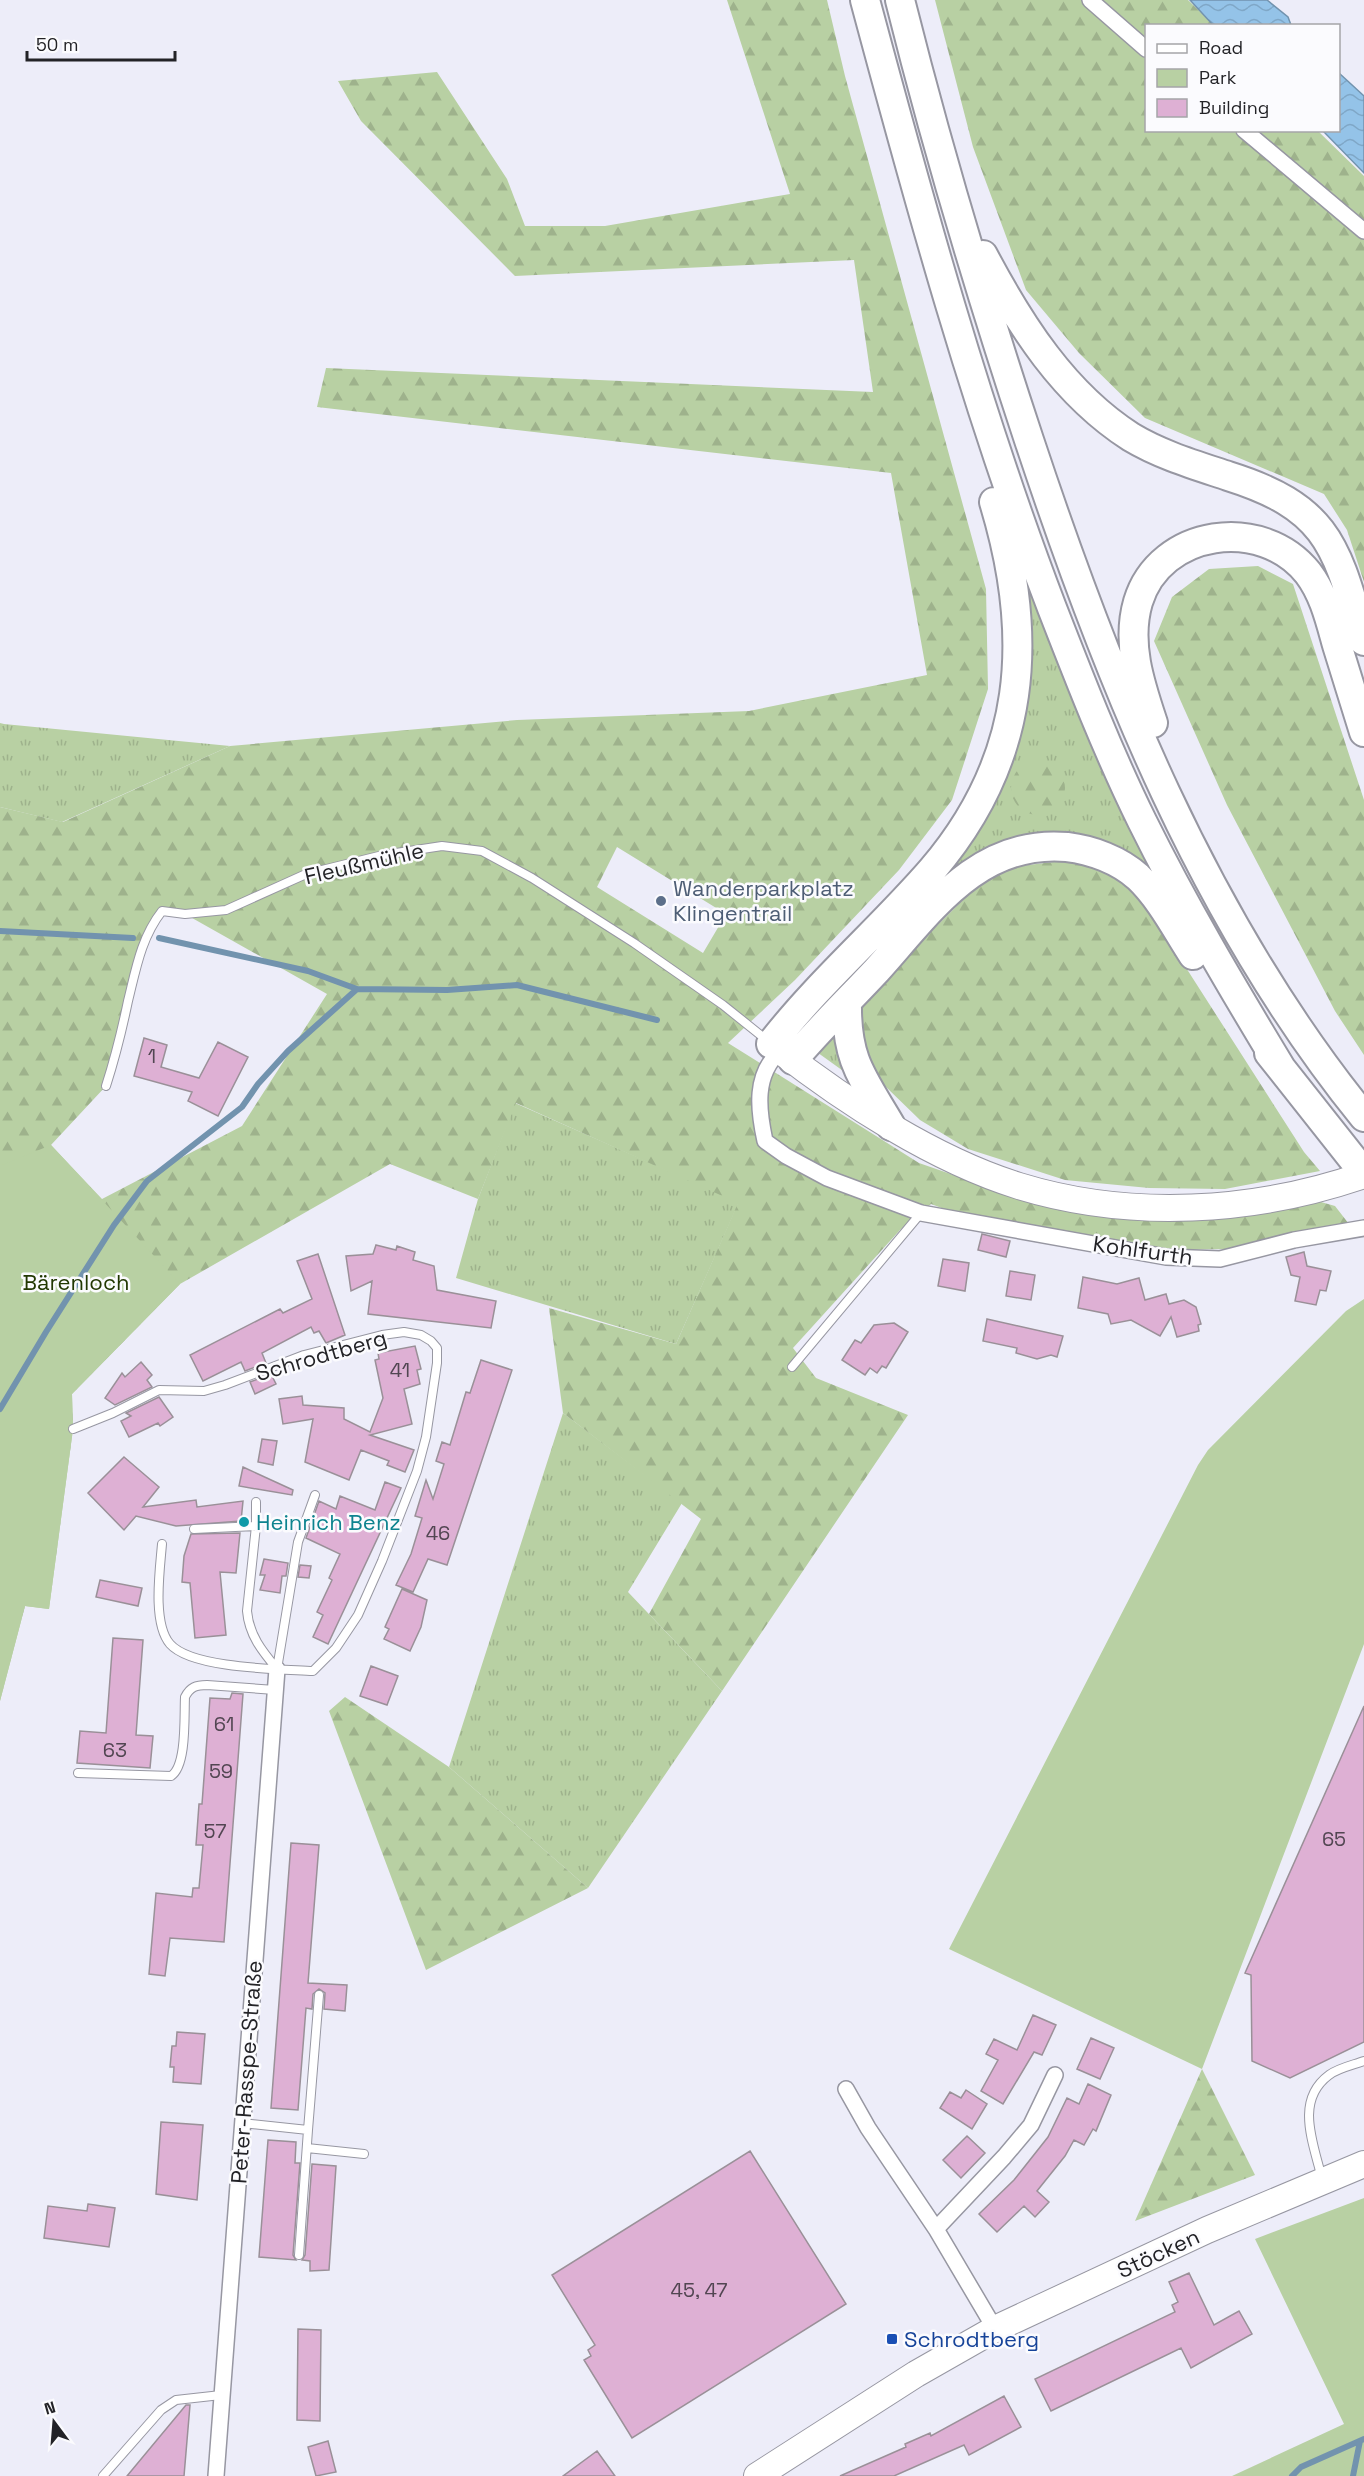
<svg xmlns="http://www.w3.org/2000/svg" width="1364" height="2476" font-family="'Space Grotesk',sans-serif">
<style>
.grass{fill:url(#grass-tufts)}
.forest{fill:url(#forest-firs);fill-rule:evenodd}
.park{fill:#b8d0a3}
.water{fill:url(#water-waves);stroke:#7293ae;stroke-width:1.5}
.lines{fill:none;stroke-linecap:round;stroke-linejoin:round}
.stream{stroke:#7293ae;stroke-width:6}
.building{fill:#deb0d4;stroke:#9a9098;stroke-width:1.5}
.lane-casing{stroke:#9797a2;stroke-width:10}
.street-casing{stroke:#9797a2;stroke-width:18}
.primary-casing{stroke:#9797a2;stroke-width:28}
.highway-casing{stroke:#9797a2;stroke-width:32}
.lane{stroke:#fff;stroke-width:8}
.street{stroke:#fff;stroke-width:15}
.primary{stroke:#fff;stroke-width:26}
.highway{stroke:#fff;stroke-width:28}
.service-dot{fill:#5c6f8a;stroke:#fbfbfe;stroke-width:2}
.culture-dot{fill:#0f9aa8;stroke:#fbfbfe;stroke-width:2}
.transit-dot{fill:#1a4fb4;stroke:#fbfbfe;stroke-width:2}
.labels{text-anchor:middle;stroke-width:5;stroke-linejoin:round;paint-order:stroke}
.number-label{font-size:20px;fill:#524652}
.street-label{font-size:22px;fill:#232327;stroke:#fbfbfe}
.service-label{font-size:22px;fill:#4e5e75;stroke:#fbfbfe;text-anchor:start}
.park-label{font-size:22px;fill:#223802;stroke:#fbfbfe}
.culture-label{font-size:22px;fill:#0d838f;stroke:#fbfbfe;text-anchor:start}
.transit-label{font-size:22px;fill:#164399;stroke:#fbfbfe;text-anchor:start}
</style>
<defs>
<pattern id="grass-tufts" width="24" height="20" patternUnits="userSpaceOnUse" patternTransform="scale(1.5)"><rect width="24" height="20" fill="#b8d0a3"/><path d="M3 7l-1-3M5 7V3M7 7l1-3M15 17l-1-3M17 17v-4M19 17l1-3" fill="none" stroke="#9eb28c"/></pattern>
<pattern id="forest-firs" width="22" height="20" patternUnits="userSpaceOnUse" patternTransform="scale(1.5)"><rect width="22" height="20" fill="#b8d0a3"/><path d="M5 1l3.5 6h-7zM16 11l3.5 6h-7z" fill="#9eb28c"/></pattern>
<pattern id="water-waves" width="16" height="10" patternUnits="userSpaceOnUse" patternTransform="scale(1.5)"><rect width="16" height="10" fill="#94c3e8"/><path d="M0 5q4-4 8 0t8 0" fill="none" stroke="#7fa7c7"/></pattern>
</defs>
<rect width="100%" height="100%" fill="#ededf9"/>
<path class="grass" d="M1016 543 1173 907 1124 856 1084 835 1057 833 1019 835 985 848 946 878 806 1033 801 1027 979 828 999 797 1025 718 1029 686 1028 648Z
M0 723 4 724 230 746 62 822 0 807Z
M833 1031 846 1073 814 1050Z
M515 1103 739 1202 676 1344 456 1278 478 1199Z
M563 1413 682 1503 628 1592 722 1691 588 1888 449 1767Z"/>
<path class="forest" d="M727 0H827L845 76 986 589 988 689 952 800 899 870 795 980 728 1043 919 1163 1014 1196 1119 1218 1170 1220 1243 1216 1321 1202 1335 1206 1349 1224 1226 1249 1166 1250 963 1216 931 1204 900 1230 793 1348 816 1378 908 1415 722 1691 649 1614 701 1519 563 1413 549 1308 676 1344 738 1203 516 1103 478 1199 390 1164 180 1284 72 1394 73 1429 49 1609 25 1606 0 1701V807L63 822 230 746 517 720 749 711 927 675 891 473 317 407 326 368 873 392 854 260 515 276 361 121 338 81 437 72 507 179 525 226H605L790 194ZM617 847 726 914 703 953 597 887ZM162 912 185 914 327 994 242 1126 102 1199 51 1145 106 1086 149 927Z
M935 0H1188L1214 25 1146 26V130L1318 131 1364 176V582L1347 530 1324 494 1145 418 1079 353 1026 290 973 147Z
M1258 566 1293 584 1364 800V1055L1335 1011 1227 805 1154 641 1172 597 1209 569Z
M1011 788a27 27 0 1 1 54 0a27 27 0 1 1-54 0Z
M1069 860 1104 870 1142 899 1304 1152 1320 1171 1225 1189 1149 1188 1065 1180 968 1149 920 1120 886 1087 867 1064 859 1038 861 1009 883 979 981 882 1011 867Z
M345 1697 449 1767 588 1888 426 1970 329 1711Z
M1202 2069 1255 2175 1135 2221Z"/>
<path class="park" d="M51 1145 180 1284 72 1394 73 1429 49 1609 25 1606 0 1701V1166Z
M1364 1299V1644L1202 2069 949 1949 1198 1465 1208 1450 1346 1311Z
M1364 2198V2476H1232L1344 2424 1255 2239Z"/>
<path class="water" d="M1190 0H1267L1288 17 1291 25H1213Z
M1339 73 1364 96V173L1323 131 1338 130Z"/>
<g class="lines">
<path class="stream" d="M0 931 133 938
M159 938 308 971 357 989
M0 1409 46 1332 114 1225 147 1181 242 1107 258 1084 288 1051 357 989 447 990 517 985 657 1020
M1292 2476 1301 2467 1364 2439
M1353 2476 1360 2441"/>
</g>
<path class="building" d="M144 1038 167 1045 161 1067 199 1078 218 1042 248 1057 218 1116 188 1101 192 1092 134 1076Z
M982 1234 1010 1241 1006 1257 978 1250Z
M376 1245 396 1250 397 1246 415 1252 413 1260 434 1266 437 1290 496 1301 491 1328 368 1314 372 1281 351 1291 346 1256 373 1254Z
M1304 1252 1307 1266 1331 1271 1326 1291 1320 1290 1316 1305 1295 1301 1300 1277 1291 1275 1286 1257Z
M318 1254 345 1335 326 1343 319 1331 314 1333 311 1327 262 1353 266 1363 245 1371 241 1362 203 1381 190 1355 280 1309 283 1313 312 1299 297 1261Z
M943 1259 969 1263 965 1291 938 1286Z
M1010 1271 1035 1275 1031 1300 1006 1296Z
M1083 1277 1117 1284 1139 1278 1145 1300 1166 1294 1169 1304 1184 1300 1196 1307 1201 1324 1198 1325 1199 1331 1177 1337 1171 1317 1160 1336 1131 1320 1111 1324 1108 1314 1078 1308Z
M987 1319 1063 1336 1057 1357 1051 1355 1037 1359 1016 1353 1017 1348 983 1341Z
M894 1323 908 1332 886 1368 882 1366 877 1373 870 1368 865 1375 842 1360 855 1340 861 1343 874 1325Z
M415 1346 421 1369 417 1370 420 1384 404 1389 412 1424 370 1435 414 1450 405 1472 387 1465 389 1461 361 1450 349 1480 305 1462 313 1419 283 1424 279 1399 302 1396 303 1405 344 1408V1419L370 1432 383 1398 375 1360 379 1359 378 1353Z
M481 1360 512 1370 447 1565 428 1559 413 1592 396 1585 411 1554 422 1518 415 1516 426 1480 433 1499 444 1464 436 1461 442 1442 450 1445 466 1392 470 1393Z
M141 1362 152 1375 147 1380 152 1387 115 1405 105 1398 122 1373 125 1377Z
M271 1374 276 1384 255 1394 250 1382Z
M159 1397 173 1417 160 1426 158 1423 129 1437 121 1421 131 1416 126 1413Z
M262 1439 277 1441 273 1465 258 1462Z
M124 1457 159 1487 143 1507 196 1500 197 1507 243 1501 241 1521 176 1526 136 1516 124 1530 88 1493Z
M243 1467 293 1490 292 1495 239 1486Z
M385 1482 401 1488 328 1644 313 1637 323 1615 317 1612 332 1580 329 1578 340 1554 306 1538 319 1501 336 1509 340 1496 375 1510Z
M240 1533 236 1573 220 1572 226 1635 195 1638 190 1583 182 1582 184 1556 191 1534Z
M264 1559 288 1563 286 1576H282L280 1593 260 1590 265 1575H260Z
M300 1565 311 1566 309 1578 298 1577Z
M100 1580 142 1588 138 1606 96 1597Z
M402 1589 427 1600 421 1627 410 1651 384 1639 389 1629 385 1627Z
M113 1638 143 1640 136 1735 153 1736 150 1768 77 1763 80 1731 106 1733Z
M371 1666 398 1676 387 1705 360 1696Z
M232 1693 243 1694 224 1942 170 1938 165 1976 149 1974 156 1893 192 1897 193 1888H199L203 1845H196L199 1804H202L210 1698 230 1699Z
M1364 1706V2042L1290 2078 1252 2061 1251 1975 1245 1973Z
M291 1843 319 1845 308 1983 347 1985 345 2011 324 2009 325 1993 319 1989 313 1994 312 2009 306 2008 298 2110 271 2108Z
M1033 2015 1056 2025 1042 2055 1034 2052 1003 2104 981 2091 998 2060 986 2054 994 2039 1017 2050Z
M177 2032 205 2034 201 2084 173 2082 174 2067H170L172 2046H176Z
M1091 2038 1114 2048 1100 2079 1077 2069Z
M1088 2084 1111 2095 1096 2131 1093 2129 1084 2145 1074 2140 1065 2156 1037 2191 1049 2202 1035 2217 1024 2206 997 2232 979 2214 1014 2180 1048 2137 1067 2098 1079 2104Z
M966 2090 987 2104 972 2129 940 2108 950 2092 961 2098Z
M161 2122 203 2125 197 2200 156 2194Z
M967 2136 985 2153 961 2178 943 2160Z
M268 2140 296 2142 295 2163H300L293 2255 296 2260 259 2257Z
M750 2151 846 2304 632 2438 584 2360 591 2356 588 2350 595 2345 552 2275Z
M312 2164 336 2166 329 2270 310 2271V2261L302 2260 305 2255Z
M88 2204 115 2208 109 2247 44 2238 48 2206 87 2211Z
M1189 2273 1214 2325 1239 2311 1252 2334 1191 2368 1181 2348 1051 2411 1035 2379 1175 2312 1172 2305 1178 2302 1169 2282Z
M298 2329 321 2330 320 2421 297 2420Z
M1004 2396 1021 2427 969 2455 964 2445 894 2476H840L906 2447 905 2444 930 2433 931 2436Z
M186 2405H190L184 2476H127Z
M328 2441 336 2472 316 2476 308 2447Z
M597 2451 615 2476H563Z"/>
<g class="lines">
<g class="lane-casing">
<path id="lane" d="M106 1086C115 1058 122 1030 128 1001 136 969 141 938 162 911L185 914 226 910 306 874 383 855 442 846 482 851 532 878 634 943 723 1005 768 1041
M792 1367 921 1213
M73 1429 113 1413 159 1390 204 1391 225 1385 304 1355 382 1335 404 1332 421 1335 431 1341 437 1348V1363L426 1437 417 1471 382 1561 358 1615 336 1648 313 1671C281 1669 192 1669 170 1644 152 1623 160 1569 162 1544
M256 1526V1502
M194 1529 256 1526 247 1611C249 1635 262 1651 277 1669
M277 1669 298 1542 315 1495
M78 1773 171 1776C187 1766 184 1716 185 1697 190 1687 196 1685 207 1685L275 1690
M242 2123 308 2130 319 1995
M307 2148 364 2154
M1322 2179C1314 2144 1294 2101 1329 2075 1338 2068 1353 2065 1364 2061
M299 2255 308 2130
M103 2476 161 2410 176 2400 221 2395"/>
</g>
<g class="street-casing">
<path id="street" d="M1090 0 1146 49
M1244 130 1364 231
M780 1051C754 1075 758 1109 765 1141L786 1156 827 1178 921 1213 1166 1257 1220 1259 1294 1240 1364 1228
M846 2089 868 2128 936 2229 995 2329
M936 2229 1004 2157 1031 2125 1055 2075
M216 2476 277 1669"/>
</g>
<g class="primary-casing">
<path id="primary" d="M778 1049C846 1102 935 1160 1019 1186 1130 1220 1254 1213 1364 1175
M757 2476 916 2374 995 2329 1207 2230 1364 2164"/>
</g>
<g class="highway-casing">
<path id="highway" d="M865 0C920 205 976 409 1052 608 1080 680 1108 752 1142 821 1184 906 1232 987 1281 1068
M900 0C937 148 981 295 1029 440 1108 678 1204 920 1364 1117
M983 255C1020 325 1064 394 1131 437 1161 455 1195 465 1228 476 1330 508 1336 547 1364 641
M1153 723C1140 684 1126 643 1138 602 1160 529 1262 515 1308 573 1324 594 1330 620 1337 645 1346 674 1355 703 1364 732
M847 1003C846 1061 863 1078 891 1126
M771 1044C820 981 881 929 932 870 1027 759 1035 637 994 502
M1269 1053 1364 1173
M793 1060C819 1029 849 1000 877 970 930 911 978 839 1067 847 1092 850 1119 860 1138 877 1161 899 1176 929 1193 955"/>
</g>
<use href="#lane" class="lane"/>
<use href="#street" class="street"/>
<use href="#primary" class="primary"/>
<use href="#highway" class="highway"/>
</g>
<circle class="service-dot" cx="661" cy="901" r="6"/>
<circle class="culture-dot" cx="244" cy="1522" r="6"/>
<rect class="transit-dot" x="886" y="2333" width="12" height="12" rx="3"/>
<g class="labels">
<g class="number-label">
<text x="152" y="1063">1</text>
<text x="400" y="1377">41</text>
<text x="438" y="1540">46</text>
<text x="224" y="1731">61</text>
<text x="115" y="1757">63</text>
<text x="221" y="1778">59</text>
<text x="215" y="1838">57</text>
<text x="1334" y="1846">65</text>
<text x="699" y="2297">45, 47</text>
</g>
<g class="street-label">
<text transform="translate(364 863) rotate(-13)" y="8">Fleußmühle</text>
<text transform="translate(1143 1250) rotate(8)" y="8">Kohlfurth</text>
<text transform="translate(321 1355) rotate(-16)" y="8">Schrodtberg</text>
<text transform="translate(246 2072) rotate(-86)" y="8">Peter-Rasspe-Straße</text>
<text transform="translate(1158 2253) rotate(-25)" y="8">Stöcken</text>
</g>
<g class="service-label">
<text x="673" y="896">Wanderparkplatz<tspan x="673" dy="25">Klingentrail</tspan></text>
</g>
<g class="park-label">
<text x="76" y="1290">Bärenloch</text>
</g>
<g class="culture-label">
<text x="256" y="1530">Heinrich Benz</text>
</g>
<g class="transit-label">
<text x="904" y="2347">Schrodtberg</text>
</g>
</g>
<rect x="1145" y="24" width="195" height="108" fill="#fbfbfe" stroke="#a5a5a8" stroke-width="1.5"/>
<rect x="1157" y="44" width="30" height="9" fill="#ffffff" stroke="#a5a5a8" stroke-width="1.5"/>
<text x="1199" y="54" font-size="18" fill="#232327">Road</text>
<rect x="1157" y="69" width="30" height="18" fill="#b8d0a3" stroke="#a5a5a8" stroke-width="1.5"/>
<text x="1199" y="84" font-size="18" fill="#232327">Park</text>
<rect x="1157" y="99" width="30" height="18" fill="#deb0d4" stroke="#a5a5a8" stroke-width="1.5"/>
<text x="1199" y="114" font-size="18" fill="#232327">Building</text>
<g transform="translate(54 2422) rotate(344)" stroke="#fbfbfe" stroke-width="4.5" paint-order="stroke">
<path d="M0-4.5L10 22L0 15L-10 22Z" fill="#232327"/>
<text y="-9" font-size="16" font-weight="bold" text-anchor="middle" fill="#232327">N</text>
</g>
<path d="M27 51v9h148v-9" fill="none" stroke="#232327" stroke-width="3"/>
<text x="36" y="51" font-size="18" fill="#232327" stroke="#fbfbfe" stroke-width="4.5" paint-order="stroke">50 m</text>
</svg>
